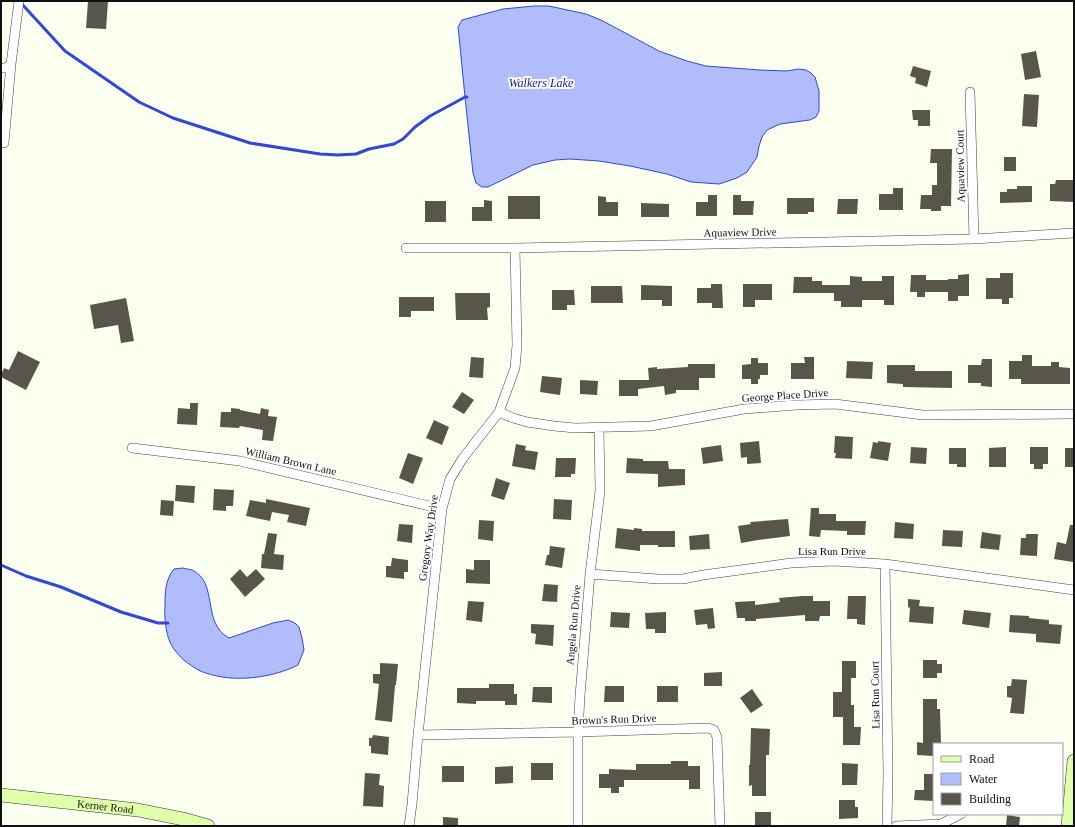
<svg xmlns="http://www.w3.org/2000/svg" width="1075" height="827" font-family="'Times New Roman',serif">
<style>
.water{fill:#b1bcfa;stroke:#3246d7}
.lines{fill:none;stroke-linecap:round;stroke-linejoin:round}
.stream{stroke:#3246d7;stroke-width:3}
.building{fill:#58564a}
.street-casing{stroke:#424242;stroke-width:10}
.secondary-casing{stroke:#313131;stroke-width:14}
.street{stroke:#fff;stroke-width:9}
.secondary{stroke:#e0ffab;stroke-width:13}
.labels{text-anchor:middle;stroke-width:4;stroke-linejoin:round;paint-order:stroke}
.street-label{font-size:11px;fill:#0f0f0f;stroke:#fff}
.water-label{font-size:12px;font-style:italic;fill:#0e1baa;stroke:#fff}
</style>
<rect width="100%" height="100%" fill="#fbfff0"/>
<path class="water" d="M534 6H549L586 14 601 20 659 51 687 61 706 66 760 70 786 71 799 69 806 70 811 73 815 77 819 91V111L816 117 810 120 780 124 767 130 762 137 759 146 757 157 747 172 737 178 719 184 691 182 667 174 630 166 599 161 570 159 555 160 533 165 488 187H482L476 183 473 173 465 97 459 36 458 27 462 20 503 9Z
M183 568C185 569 189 569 192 570 219 582 201 623 229 638L273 623 288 620 295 623 299 627 302 638 304 650 298 665C272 678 234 683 206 673 198 671 192 666 185 661 179 656 173 649 170 642 166 634 164 616 165 606 165 593 165 580 174 569Z"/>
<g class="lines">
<path class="stream" d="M20 2 65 51 139 102 173 118 250 143 320 154 338 155 356 154 369 149 394 144 403 139 415 127 430 116 456 102 465 97H467
M1 565 26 576 61 587 121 612 158 623H168"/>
</g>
<path class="building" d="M88 1H108L106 29 86 28Z
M1036 51 1041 77 1025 80 1021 54Z
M913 66 931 71 927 87 915 83 916 78 910 76Z
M1024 94 1039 95 1037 127 1022 126Z
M912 110H930V126H918V120H913Z
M931 149H952L951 206H941V211H931V209H920L921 195H932V185H937V163H930Z
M1004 157H1016V171H1004Z
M1056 180H1074V202L1050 201V184H1055Z
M1017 186H1032V202L1000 203V192H1007V189H1017Z
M893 188H903V210H879V194H893Z
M708 195H717V216H696V202H708Z
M733 195H741V201H754L753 215H733Z
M508 196H540V219H508Z
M598 196 606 197V202H618V216H598Z
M787 198H814V212H808V214H787Z
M838 199H858L857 214H837Z
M484 200 492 201V221H472V207H484Z
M425 201H446V222H425Z
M641 203 669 204V217H641Z
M1000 273H1013V298H1009V304H1002V299H986V278H1000Z
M969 274V296H958V301H948V292H925V297H917V292H910L911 275H926V280H948V279H958V275Z
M850 276 862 277V281H882V276H894V305H884V300H862V307H841V301H834V293H793L794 277H812V281H822V285H850Z
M711 284H722L723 308H712V303H697V288H711Z
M743 284H772V300H755V307H743Z
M641 285 672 286V306H662V300H641Z
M591 286H622L623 303H591Z
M552 290H574L575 305H567V310H552Z
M455 293H490V307L487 308 488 320H456Z
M399 297H434V311H411V317H399Z
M126 298 134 341 121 343 118 325 94 329 90 305Z
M18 351 40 362 26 390 1 377V375L4 368 9 370Z
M1022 355H1032V366H1051V362H1059V367L1070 368V384H1021V379H1009V361H1022Z
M471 357 484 358 483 378 469 377Z
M804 357H814V379H791V363H805Z
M751 358H758V363H768V375H760V379H758V384H751V379H742V365L751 364Z
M982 359H992V387L981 386V383H968V365H981Z
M847 361 873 362 872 379 846 378Z
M688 364H715V378H699V390H676V393L665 395 664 386 638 389V396H619V380H649L648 368 657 367V369L688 367Z
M887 365H915V371H952V388L903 387V384L887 383Z
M542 376 562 378 560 395 540 392Z
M580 380 598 381 597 395 580 394Z
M462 392 474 400 464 414 452 407Z
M190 403H198L197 425 177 424 178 408 190 409Z
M231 408 240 409V410L260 414 261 408 269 410 268 416 277 417 273 441 262 440 263 430 240 426 239 428 220 427 221 412H231Z
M434 420 449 427 442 445 426 438Z
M835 436 853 437 852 459 835 458 836 453H834Z
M759 441 761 463 747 464V457L741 458 740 443Z
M878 441 891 443 888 461 870 458 873 442 878 443Z
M516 444 526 446 525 450 538 452 535 470 512 466Z
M721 445 723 461 703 464 701 448Z
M911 447 927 448 926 464 910 463Z
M1006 447V467H989V448Z
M1030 447H1048V464H1043V469H1034V464H1030Z
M949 448H966V467H957V464H949Z
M1065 448H1074V467H1065Z
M408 453 423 458 413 484 399 478Z
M556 458H576L575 474H571V477H555Z
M627 458 643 459V461H668L669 469H685V485L658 487V474L626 473Z
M496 478 510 483 504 500 491 496Z
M176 485 195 486 194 503 175 501Z
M214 489 234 490 233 506H226V511L213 510Z
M266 499 310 508 306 526 287 522 289 515 272 512 270 521 246 516 250 500 266 503Z
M554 499 572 500 571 520 553 519Z
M161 500 174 501 173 516 160 515Z
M811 508H819V514H836V521H866L865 535H847V531L821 530 820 537 809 536Z
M788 519 790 536 758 540 741 543 738 526 751 524 750 522Z
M479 520 494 521 493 541 478 539Z
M895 522 914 524 913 539 894 538Z
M399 524 413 525 412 543 397 541Z
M1070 525H1074V556L1073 562 1054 559 1057 542 1066 544Z
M617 528 634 530V528L642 529V531H675V547H658V545H640V551L615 548Z
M943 530 963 531 962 547 942 546Z
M982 532 1001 535 999 550 980 548Z
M268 533 277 534 274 554 284 555 283 570 261 568 262 554H264Z
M709 534 710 549 690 550 689 536Z
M1026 534H1038L1037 556 1020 555 1021 538H1026Z
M550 546 565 548 562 568 545 565 547 555H549Z
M392 558 408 560V572H404V579L386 577V566H391Z
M474 560H490V584L466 583V569L474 570Z
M240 569 247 577 256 569 265 579 245 597 230 579Z
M544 584 558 585 557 602 542 601Z
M802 596H813V601H830V616H820L819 621H805V615L756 619V621H745V618H737L735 602 755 601V605L780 602 779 598Z
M848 596H866L865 625 857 624V619H847Z
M908 599 920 600 919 606 934 607 933 624 909 622 910 608 908 607Z
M468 601 484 602 482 622 466 620Z
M713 608 715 628 708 629 707 624 696 625 694 610Z
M964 610 991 613 989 628 962 624Z
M611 612 630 613 629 628 610 627Z
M666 612V633H655V629H646L645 613Z
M1010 615 1029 616V618L1049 620V624L1062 625 1060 644 1036 642V634L1009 632Z
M531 624 554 625 553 646 535 644 536 634 531 633Z
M923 660H937V664H942V673H937V678H923Z
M842 661H856V678H851V705H854V727H861L860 745H843V717H833V692H842Z
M380 663 398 664 396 685H395L392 722 375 720 379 684 373 683V674H380Z
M722 672V686H704V673Z
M1012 679 1027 680 1024 714 1010 713 1012 698 1007 697V686H1011Z
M489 684H514V694H517V705H505V701H476V704L457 703V688H489Z
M605 686H624V702H604Z
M657 686H678V702H657Z
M533 687H552V703L532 702Z
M752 689 763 705 751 713 740 698Z
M923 699H937V709H940L941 744H934V756L917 755V742L923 743Z
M751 728 770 729 769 755H766V796H752V785L749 786V765H750Z
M373 735 389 737 388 755 371 753V746H369V738H372Z
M671 761H688V766H700V789H689V780H624V787H619V793H611V788H599V774H609V769L636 770V764H671Z
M531 763H553V780H531Z
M842 763 858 764 857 785H842Z
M442 766H464V782H442Z
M513 766V783L495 784V767Z
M365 773 380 774 379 785 384 786 383 807 363 806Z
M924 774H934V801L914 800 915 790H924Z
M839 800H855V807H858V818L839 819Z
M755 812H771V826H755Z
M1007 815 1020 817 1019 826H1006Z
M443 817 458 818V826H443Z"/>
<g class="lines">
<g class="street-casing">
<path id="street" d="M1 68H6L11 64
M970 92 974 239
M4 143 11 64 19 1
M406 248H515L974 239 1074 233
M499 412 513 418 527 422 554 426 575 428 651 426 744 409 796 405 835 404 923 415 1074 414
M132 448 240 461 442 509
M885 564 888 775 887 826
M590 574 658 579H683L703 575 791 563 833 561 885 564 1074 590
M418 735 578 732 708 728 714 730 717 737 720 826
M409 826 412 804 418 735 442 509 450 479 463 458 499 412 515 368 517 345 515 248
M578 826V732L580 696 590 574 600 491 599 427
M896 826 941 824 961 814"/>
</g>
<g class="secondary-casing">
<g id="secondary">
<path id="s1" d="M1 795 138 810 183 819 208 826"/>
<path d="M1068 826 1074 761"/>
</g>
</g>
<use href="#street" class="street"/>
<use href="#secondary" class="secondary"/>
</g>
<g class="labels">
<g class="street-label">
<text transform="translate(960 166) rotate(-91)" y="4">Aquaview Court</text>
<text transform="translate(740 232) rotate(-1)" y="4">Aquaview Drive</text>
<text transform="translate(785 395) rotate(-4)" y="4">George Place Drive</text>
<text transform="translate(291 461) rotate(13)" y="4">William Brown Lane</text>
<text transform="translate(428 538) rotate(-82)" y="4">Gregory Way Drive</text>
<text x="832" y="555">Lisa Run Drive</text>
<text transform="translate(573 625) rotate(-85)" y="4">Angela Run Drive</text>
<text transform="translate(875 695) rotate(-91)" y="4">Lisa Run Court</text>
<text transform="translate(614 719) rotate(-2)" y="4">Brown's Run Drive</text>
<text dy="4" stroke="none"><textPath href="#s1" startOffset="105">Kerner Road</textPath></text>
</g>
<g class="water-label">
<text x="541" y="87">Walkers Lake</text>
</g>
</g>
<rect width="1075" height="827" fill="none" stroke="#0f0f0f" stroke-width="4"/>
<rect x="933" y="743" width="130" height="72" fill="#ffffff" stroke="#9f9f9f"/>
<rect x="941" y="756" width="20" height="6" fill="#e0ffab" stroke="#9f9f9f"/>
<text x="969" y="763" font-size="12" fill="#0f0f0f">Road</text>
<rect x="941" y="773" width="20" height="12" fill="#b1bcfa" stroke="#9f9f9f"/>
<text x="969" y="783" font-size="12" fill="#0f0f0f">Water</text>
<rect x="941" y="793" width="20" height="12" fill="#58564a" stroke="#9f9f9f"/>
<text x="969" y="803" font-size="12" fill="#0f0f0f">Building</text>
</svg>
